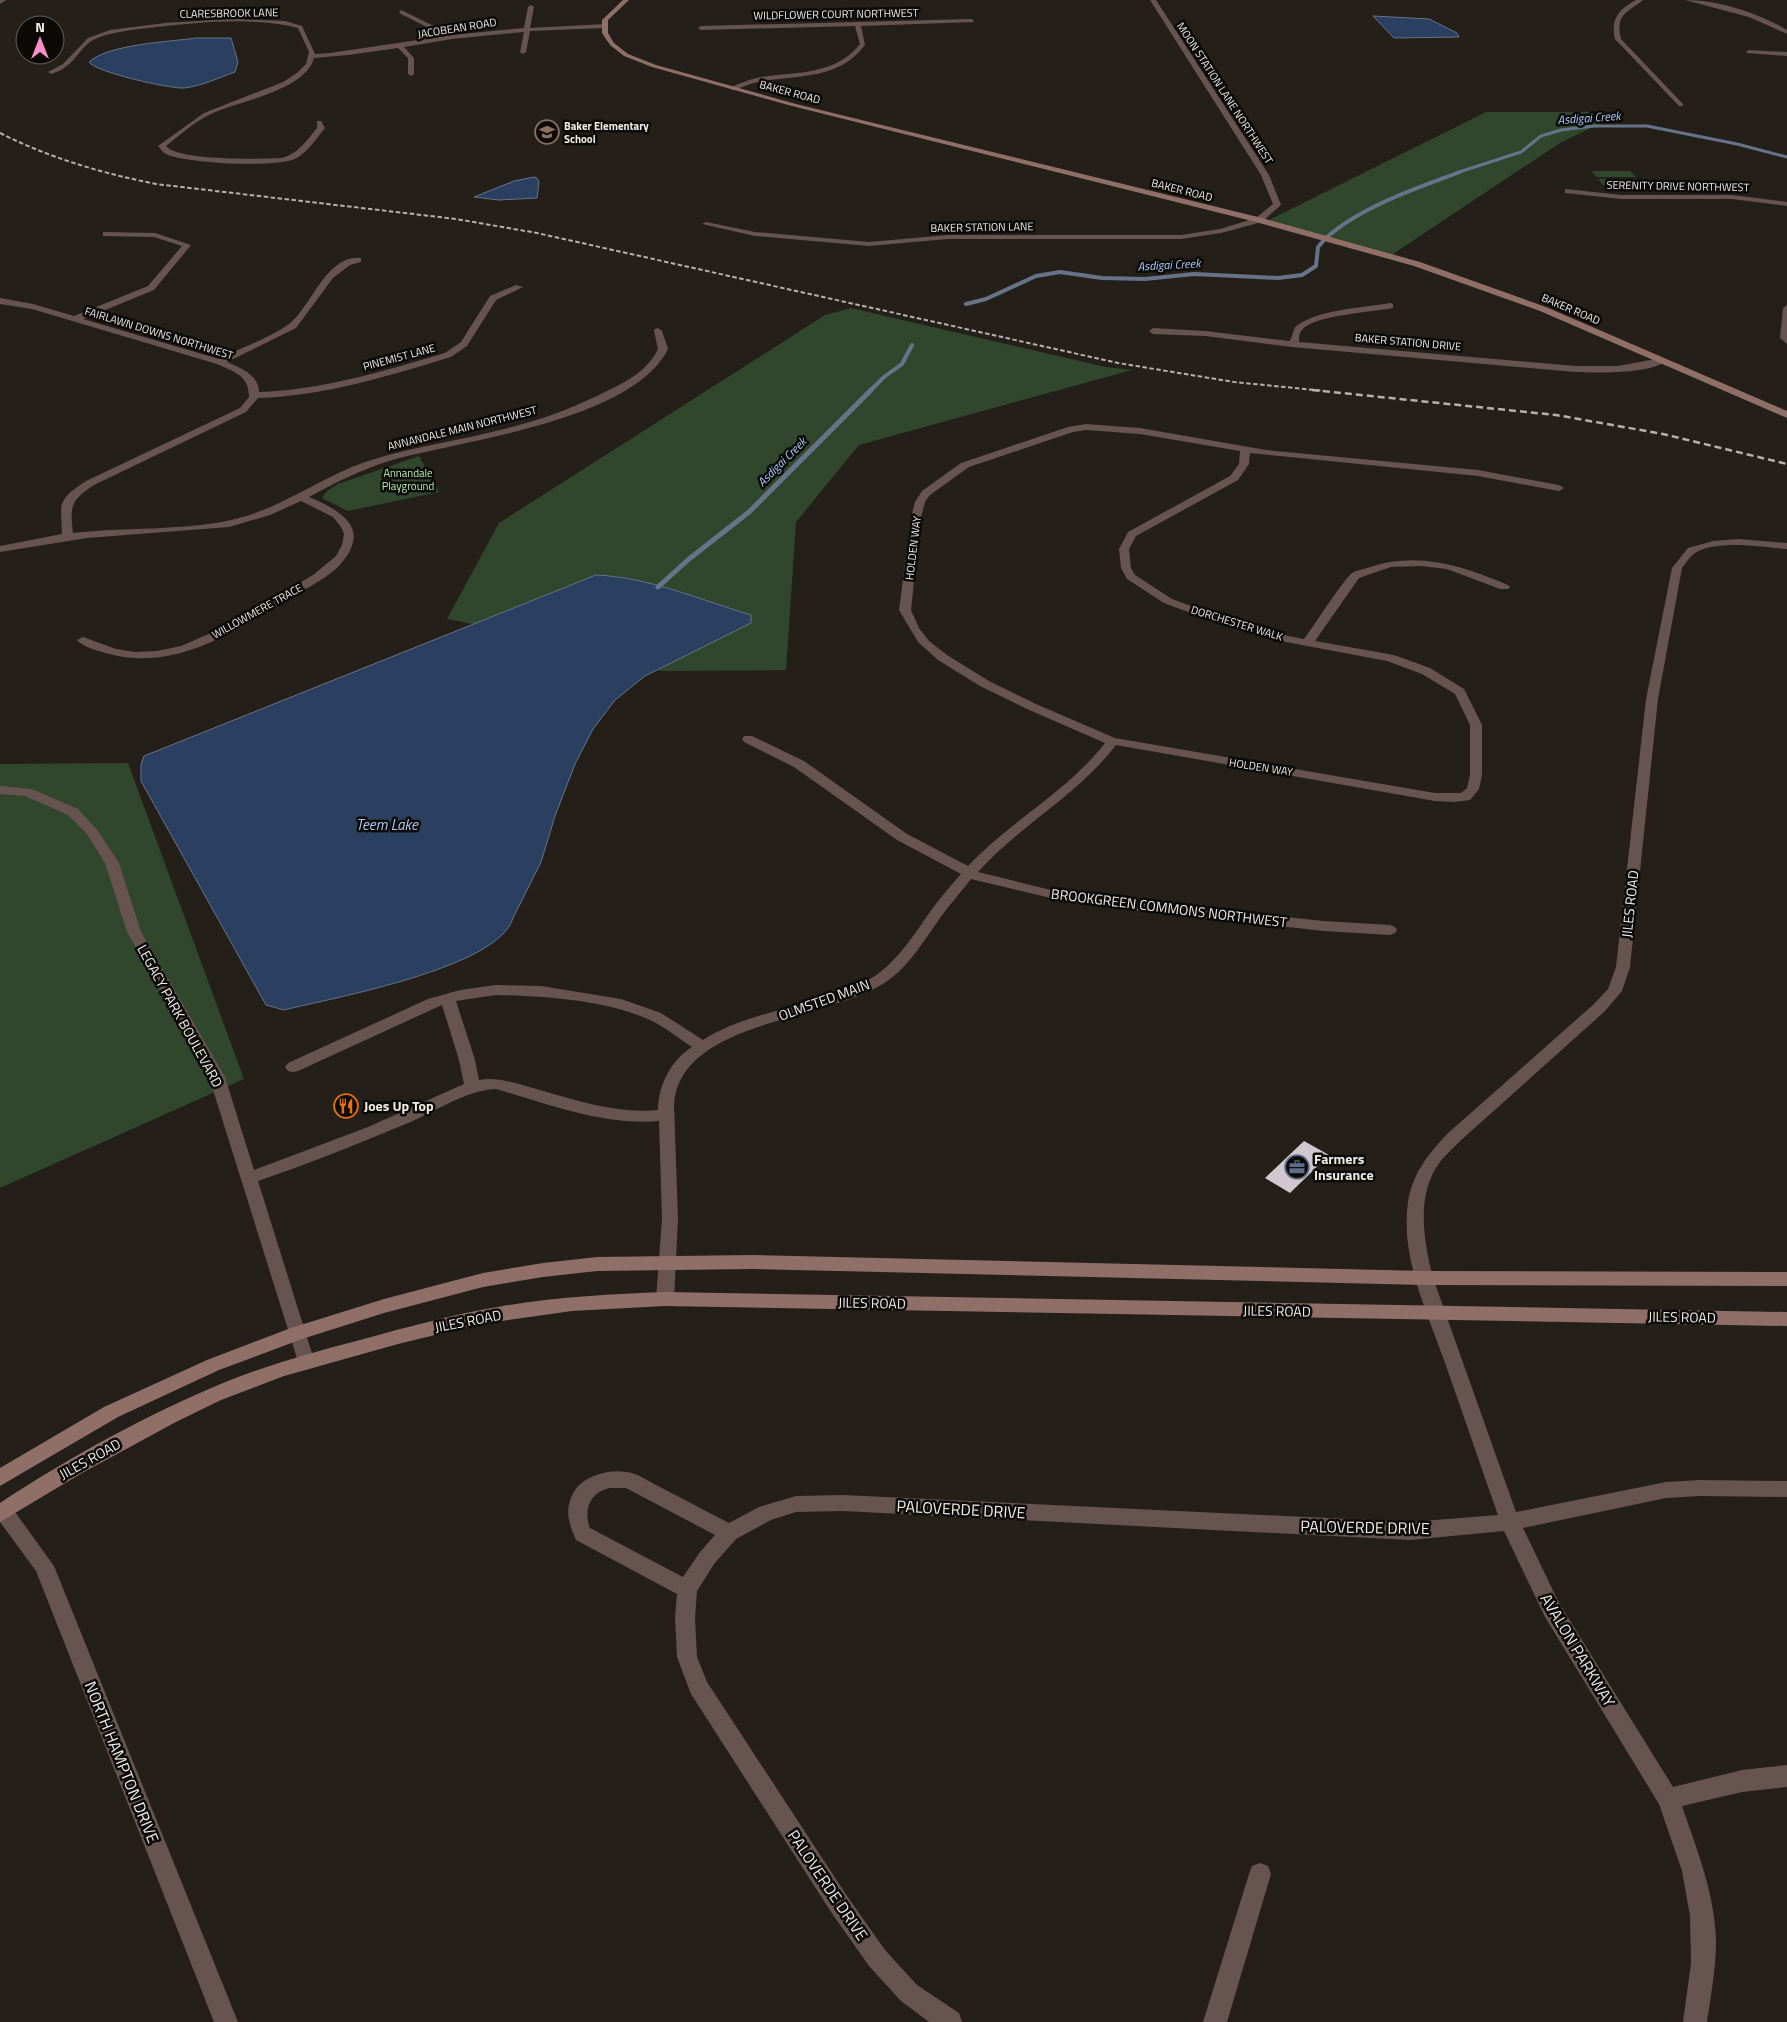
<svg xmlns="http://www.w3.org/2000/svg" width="1787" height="2022" font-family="'Titillium Web',sans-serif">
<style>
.green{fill:#30462d}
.water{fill:#2b4061;stroke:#667389}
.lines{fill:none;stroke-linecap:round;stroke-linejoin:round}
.stream-far2{stroke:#667389;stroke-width:3}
.stream-far1{stroke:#667389;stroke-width:4}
.stream{stroke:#667389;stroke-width:5}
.building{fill:#d1c7ce}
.street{fill:#67534f;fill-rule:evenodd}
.secondary{fill:#906f69;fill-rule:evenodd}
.rail-far1{stroke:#b5b2ad;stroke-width:2;stroke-dasharray:4.5 2.5;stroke-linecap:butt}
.rail{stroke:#b5b2ad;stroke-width:2.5;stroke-dasharray:7 4;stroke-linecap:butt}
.labels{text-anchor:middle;stroke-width:5;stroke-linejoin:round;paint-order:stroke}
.far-street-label{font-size:11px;fill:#eeebe7;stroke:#0b0a07}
.far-poi-label{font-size:11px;font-weight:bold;fill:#eeebe7;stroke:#0b0a07;text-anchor:start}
.far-park-label{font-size:11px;fill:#b9ebb1;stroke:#0b0a07}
.far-water-label{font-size:12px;font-style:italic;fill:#accafa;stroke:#0b0a07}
.street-label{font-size:14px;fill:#eeebe7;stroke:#0b0a07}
.poi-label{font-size:14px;font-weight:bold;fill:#eeebe7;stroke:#0b0a07;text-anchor:start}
.water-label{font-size:15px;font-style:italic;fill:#accafa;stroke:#0b0a07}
.near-street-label{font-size:16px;fill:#eeebe7;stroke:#0b0a07}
</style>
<rect width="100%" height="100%" fill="#242019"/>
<path class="green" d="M1486 112H1624L1560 143 1390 256 1265 222Z
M1591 171H1630L1636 177H1597Z
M1598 179H1637L1643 185H1603Z
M851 308 1106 367 1132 370 859 445 796 522 786 670 660 671 625 607 531 636 447 619 499 523 825 315Z
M419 456 439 492 348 511 322 498 327 491 338 484Z
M128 763 244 1079 0 1188V764Z"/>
<path class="water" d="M1373 16 1429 19 1457 33 1459 37 1394 38Z
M196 38H231L238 62 235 72C218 78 202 86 184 88 170 89 95 72 89 62 109 44 168 42 196 38Z
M534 177 537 178 539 182 537 198 499 200 474 197 514 181Z
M596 575C648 577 701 600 751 615V623L645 676 615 700 593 729 575 764 555 816 541 862 513 918C499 968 332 998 284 1010L266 1005 141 781V765L144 756Z"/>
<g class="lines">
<path class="stream-far2" d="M1456 173 1521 152 1541 136 1561 130 1594 126H1647L1737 144 1787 157"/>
<path class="stream-far1" d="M1326 238C1360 207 1417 188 1460 172
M966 304 986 299 1036 276 1060 272 1102 278 1145 279 1194 274 1278 278 1302 275 1316 266 1318 247 1325 239
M870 391 884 377 902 364 912 345"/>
<path class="stream" d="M658 587 689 559 749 512 871 390"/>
</g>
<path class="building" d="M1304 1141 1329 1155 1290 1193 1265 1178Z"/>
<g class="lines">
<path class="street" d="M0 0H6L0 4Z
M1150 0H1156L1269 175 1281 205 1262 222 1221 233 1181 239H948L869 246 755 236 702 224 706 222 755 232 869 242 948 235H1181L1220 229 1256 218 1273 204 1261 175Z
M1636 0H1643C1627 13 1615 14 1621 39L1683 104V106H1679L1615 39C1610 19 1619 9 1636 0Z
M1685 0C1719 0 1758 13 1787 30V34L1749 17Z
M531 5 534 7 530 28 605 24 608 26 605 28 530 31 526 52 523 54 520 52 524 32 452 39 404 47 414 58V74L411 76 408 74V58L398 48 348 55 314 58C305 91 238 101 211 114 194 122 180 135 166 146 177 161 262 159 282 158 298 154 307 140 317 128V121H321L325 128C316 139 305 156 292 160 269 167 188 164 166 154 162 152 161 149 158 146L204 113 283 82 297 73 306 64 309 52 298 28C250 16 196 23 148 28 131 30 111 32 95 39 77 48 76 67 51 74L48 72 63 64 88 38 110 30 165 23 231 19 285 21 302 26 315 54 330 53 445 36 399 13 401 10 452 35 524 28 528 7Z
M972 19 974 22 861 26 865 45C838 81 798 74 759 82 750 83 742 88 733 90L731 89V87C739 84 748 80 756 78 793 71 834 77 860 44L855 26 701 30 698 28 701 26Z
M1749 50 1787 52V56L1747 53 1746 52Z
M1565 189 1622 195H1732L1787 202V206L1732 199H1622L1565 193Z
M103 232 155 233 191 245 154 290 83 319 219 359C242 347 268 339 289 324 311 308 326 254 361 258V262L350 265 333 278 296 328 227 362C241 368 259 375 259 392 322 390 384 371 445 353L461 342 490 296 516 285 523 287 496 300 467 346 451 357C388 376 324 396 258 398L246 412 94 485C70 501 70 506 73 533 123 527 182 531 231 520 279 510 319 478 365 462 416 445 468 440 519 425 550 417 579 405 607 391 628 381 648 370 658 349L654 331 655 329 658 328 662 331 668 349C632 421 464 440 392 460 363 469 336 482 309 497 345 512 373 531 337 568 321 582 301 591 282 603 228 636 170 672 105 653 96 650 83 647 77 640L83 637 116 649 135 652 157 651 181 646 229 625 313 575 336 556 342 545 344 534 341 527 333 517 301 501 270 515 229 527 87 538 0 552V546L62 534C61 503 56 501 86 481L240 408 249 397C249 375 234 372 217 364L32 309 0 304V298L33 304 74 316 148 286 182 246 154 237 106 236H103Z
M1390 303 1393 304V308C1374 312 1313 315 1302 330 1299 333 1299 338 1299 342L1575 366H1618L1661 358 1666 361C1650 374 1596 373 1575 372L1292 347 1205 336 1153 334 1149 331 1153 328 1205 331 1290 341 1295 327C1318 309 1362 308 1390 303Z
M1787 305V344L1780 338 1783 308Z
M1086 424 1140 428 1266 450 1478 470 1559 485 1564 488 1559 491 1478 476 1250 453 1249 464 1238 480 1136 536 1129 549 1131 568 1135 575 1172 599 1207 612 1288 636 1304 639C1313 627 1344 579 1352 573 1357 570 1365 569 1370 567 1418 551 1463 566 1508 585L1510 587 1508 589H1500L1447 569 1421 566 1391 567 1359 578 1315 641 1394 655 1430 668 1464 689 1482 725V775L1479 789 1470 800 1454 802 1435 801 1116 745C1077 796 1020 825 978 872L1055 891 1097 898 1324 921 1390 925 1395 927 1397 930 1395 933 1390 935 1324 931 1097 906 1055 899 971 879C961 892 950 904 940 918 925 939 911 963 890 979 835 1021 679 1018 674 1105L678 1219 674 1299 671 1304 665 1306 659 1304 656 1299 662 1219 659 1121C604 1126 548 1104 496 1089 464 1091 437 1111 408 1123 358 1144 308 1164 258 1181L315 1363 312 1368 306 1370 300 1368 209 1077 127 932 105 863 86 833 68 815 25 796 0 794V786L32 789 78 809 98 831 119 863 141 932 225 1077 254 1170 368 1127 464 1084 459 1060 442 1005 298 1071 293 1072 288 1071 285 1067 288 1063 428 999 460 990 496 985 541 986 621 999 661 1013 703 1040C751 1009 815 1008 865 982 895 966 913 936 932 909 941 897 951 885 961 874L897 840 794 767 744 742 742 739 744 736H752L804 761 907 834 968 866C1010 821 1067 792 1105 743L1027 709 980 686 938 660 918 642 899 610 911 517 915 502 922 491 961 463 1068 427ZM1086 430 1140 434 1240 451 1239 464 1230 476 1128 532 1119 549 1121 568 1127 579 1164 603 1199 616 1286 642 1387 661 1422 674 1455 694 1470 725V775L1467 788 1461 793H1435L1115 738 1036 704 989 681 947 655 929 641 919 628 911 610 921 517 925 502 930 495 969 467 1073 432ZM496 995C544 996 606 1000 650 1020 665 1027 678 1038 692 1047 671 1060 658 1086 658 1110 618 1114 578 1101 540 1090 520 1085 499 1076 479 1080L475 1060 456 1001Z
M1739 539 1787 543V549C1763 547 1716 539 1695 553 1690 556 1686 563 1682 568L1658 699 1630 967 1622 991 1604 1012 1459 1142C1453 1149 1445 1155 1440 1162 1415 1195 1424 1241 1433 1278L1516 1512 1666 1482 1700 1480 1787 1481V1497L1700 1496 1666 1498 1523 1528 1559 1603 1673 1787 1742 1770 1787 1765V1787L1742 1792 1682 1806C1697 1850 1715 1894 1716 1941 1716 1968 1711 1995 1707 2022H1683L1691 1963 1690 1916 1682 1871 1659 1804 1545 1617 1504 1531 1410 1540 843 1511 796 1512 771 1520 736 1539 714 1564 697 1591 695 1618 697 1657 707 1682 847 1896 885 1950 917 1985 959 2013 962 2022H929L901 2001 869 1966 831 1912 691 1694 677 1657 675 1618 677 1594 576 1540C568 1522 564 1508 575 1490 586 1475 609 1469 627 1472 637 1473 648 1481 658 1486 682 1498 705 1511 729 1523L759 1507 796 1496 843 1495 1410 1522 1498 1515C1480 1464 1463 1414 1445 1363 1427 1312 1400 1257 1408 1202 1413 1172 1428 1155 1447 1134L1594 1004 1608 989 1616 967 1646 699 1672 568 1688 548 1713 541ZM610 1488H626L715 1535 700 1552 683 1577 590 1528C583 1510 590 1492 610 1488Z
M3 1502 10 1505 54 1566 238 2022H214L36 1571 0 1522V1504Z
M1260 1863 1268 1866 1271 1874 1227 2022H1203L1249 1874 1252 1866Z"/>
<path class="secondary" d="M623 0H629L608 20V33L614 43 628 54 656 65 796 104 1262 218 1420 262 1546 307 1787 411V418L1540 311 1414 266 1256 222 792 106 652 67 624 56 610 45 602 33V20Z
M754 1255 1424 1271 1787 1272V1286L1424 1285 754 1269 597 1271 543 1277 483 1287 384 1313 302 1339 219 1370 118 1417 0 1486V1468L104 1407 207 1360 291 1328 384 1299 483 1273 543 1263 597 1257Z
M665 1292 1787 1312V1326L665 1306 572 1311 480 1324 398 1344 284 1376 221 1400 174 1423 82 1473 0 1522V1503C68 1458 148 1414 223 1383 267 1365 314 1352 360 1340 407 1327 455 1314 503 1306 557 1297 611 1294 665 1292Z"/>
<path class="rail-far1" d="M0 133C50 158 101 173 156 184L456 219 537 233 1118 363 1234 382 1325 391"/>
<path class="rail" d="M1312 390 1556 415 1663 434 1787 464"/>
</g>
<defs>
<g id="school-ring" transform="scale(1.25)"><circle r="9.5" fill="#0b0a07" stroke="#8d6e63" stroke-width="1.5"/><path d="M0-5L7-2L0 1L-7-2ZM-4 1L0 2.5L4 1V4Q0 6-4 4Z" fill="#8d6e63"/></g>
<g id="restaurant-ring" transform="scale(1.25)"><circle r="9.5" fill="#0b0a07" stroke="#e8710a" stroke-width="1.5"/><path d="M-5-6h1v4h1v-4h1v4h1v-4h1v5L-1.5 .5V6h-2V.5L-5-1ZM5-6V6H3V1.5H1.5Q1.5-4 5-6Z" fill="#e8710a"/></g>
<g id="office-ring" transform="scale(1.25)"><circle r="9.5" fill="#0b0a07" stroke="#5c6f8a" stroke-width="1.5"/><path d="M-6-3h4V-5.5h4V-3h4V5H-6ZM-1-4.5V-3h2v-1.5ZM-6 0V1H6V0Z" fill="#5c6f8a"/></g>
</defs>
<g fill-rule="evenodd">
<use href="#school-ring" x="547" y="132"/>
<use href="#restaurant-ring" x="346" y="1106"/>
<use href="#office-ring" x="1297" y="1167"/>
</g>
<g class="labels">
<g class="far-street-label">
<text transform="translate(229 13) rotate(-1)" y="4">CLARESBROOK LANE</text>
<text transform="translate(836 14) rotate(-1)" y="4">WILDFLOWER COURT NORTHWEST</text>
<text transform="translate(457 28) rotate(-9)" y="4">JACOBEAN ROAD</text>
<text transform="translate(790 92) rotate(15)" y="4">BAKER ROAD</text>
<text transform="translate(1225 93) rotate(57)" y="4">MOON STATION LANE NORTHWEST</text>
<text transform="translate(1678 186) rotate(1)" y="4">SERENITY DRIVE NORTHWEST</text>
<text transform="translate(1182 190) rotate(14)" y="4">BAKER ROAD</text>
<text transform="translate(982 227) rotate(-1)" y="4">BAKER STATION LANE</text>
<text transform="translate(1571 309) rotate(23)" y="4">BAKER ROAD</text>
<text transform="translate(159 333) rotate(17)" y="4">FAIRLAWN DOWNS NORTHWEST</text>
<text transform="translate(1408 342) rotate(5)" y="4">BAKER STATION DRIVE</text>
<text transform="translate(399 357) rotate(-15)" y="4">PINEMIST LANE</text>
<text transform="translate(462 428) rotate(-14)" y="4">ANNANDALE MAIN NORTHWEST</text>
<text transform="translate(913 548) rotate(-83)" y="4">HOLDEN WAY</text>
<text transform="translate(257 611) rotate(-29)" y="4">WILLOWMERE TRACE</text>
<text transform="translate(1237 623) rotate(17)" y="4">DORCHESTER WALK</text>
<text transform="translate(1261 767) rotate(9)" y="4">HOLDEN WAY</text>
</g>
<g class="far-poi-label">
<text x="564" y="130">Baker Elementary<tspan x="564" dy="13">School</tspan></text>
</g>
<g class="far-park-label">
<text x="408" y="477">Annandale<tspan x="408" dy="13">Playground</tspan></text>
</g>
<g class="far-water-label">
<text transform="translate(1589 118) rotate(-4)" y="4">Asdigai Creek</text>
<text transform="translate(1169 265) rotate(-3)" y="4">Asdigai Creek</text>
<text transform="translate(782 462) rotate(-45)" y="4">Asdigai Creek</text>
</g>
<g class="street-label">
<text transform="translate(1630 904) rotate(-84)" y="5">JILES ROAD</text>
<text transform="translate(1169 908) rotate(7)" y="5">BROOKGREEN COMMONS NORTHWEST</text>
<text transform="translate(824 1000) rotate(-20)" y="5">OLMSTED MAIN</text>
<text transform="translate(180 1016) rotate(61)" y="5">LEGACY PARK BOULEVARD</text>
<text transform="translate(872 1303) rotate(1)" y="5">JILES ROAD</text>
<text transform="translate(1277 1311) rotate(1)" y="5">JILES ROAD</text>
<text transform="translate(1682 1317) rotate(1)" y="5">JILES ROAD</text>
<text transform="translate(468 1321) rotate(-11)" y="5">JILES ROAD</text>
<text transform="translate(90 1459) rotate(-29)" y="5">JILES ROAD</text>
</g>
<g class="poi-label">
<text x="364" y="1111">Joes Up Top</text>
<text x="1314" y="1164">Farmers<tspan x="1314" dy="16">Insurance</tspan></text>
</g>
<g class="water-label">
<text x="387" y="830">Teem Lake</text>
</g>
<g class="near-street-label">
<text transform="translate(961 1509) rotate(3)" y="6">PALOVERDE DRIVE</text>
<text transform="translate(1365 1527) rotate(1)" y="6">PALOVERDE DRIVE</text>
<text transform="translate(1578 1650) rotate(59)" y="6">AVALON PARKWAY</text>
<text transform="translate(122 1762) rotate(68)" y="6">NORTH HAMPTON DRIVE</text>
<text transform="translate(828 1885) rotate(56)" y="6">PALOVERDE DRIVE</text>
</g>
</g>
<g transform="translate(40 40)"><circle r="24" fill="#0b0a07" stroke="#666461"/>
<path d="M0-4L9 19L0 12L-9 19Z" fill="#fa8fc8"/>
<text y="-8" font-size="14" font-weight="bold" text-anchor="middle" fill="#eeebe7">N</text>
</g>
</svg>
